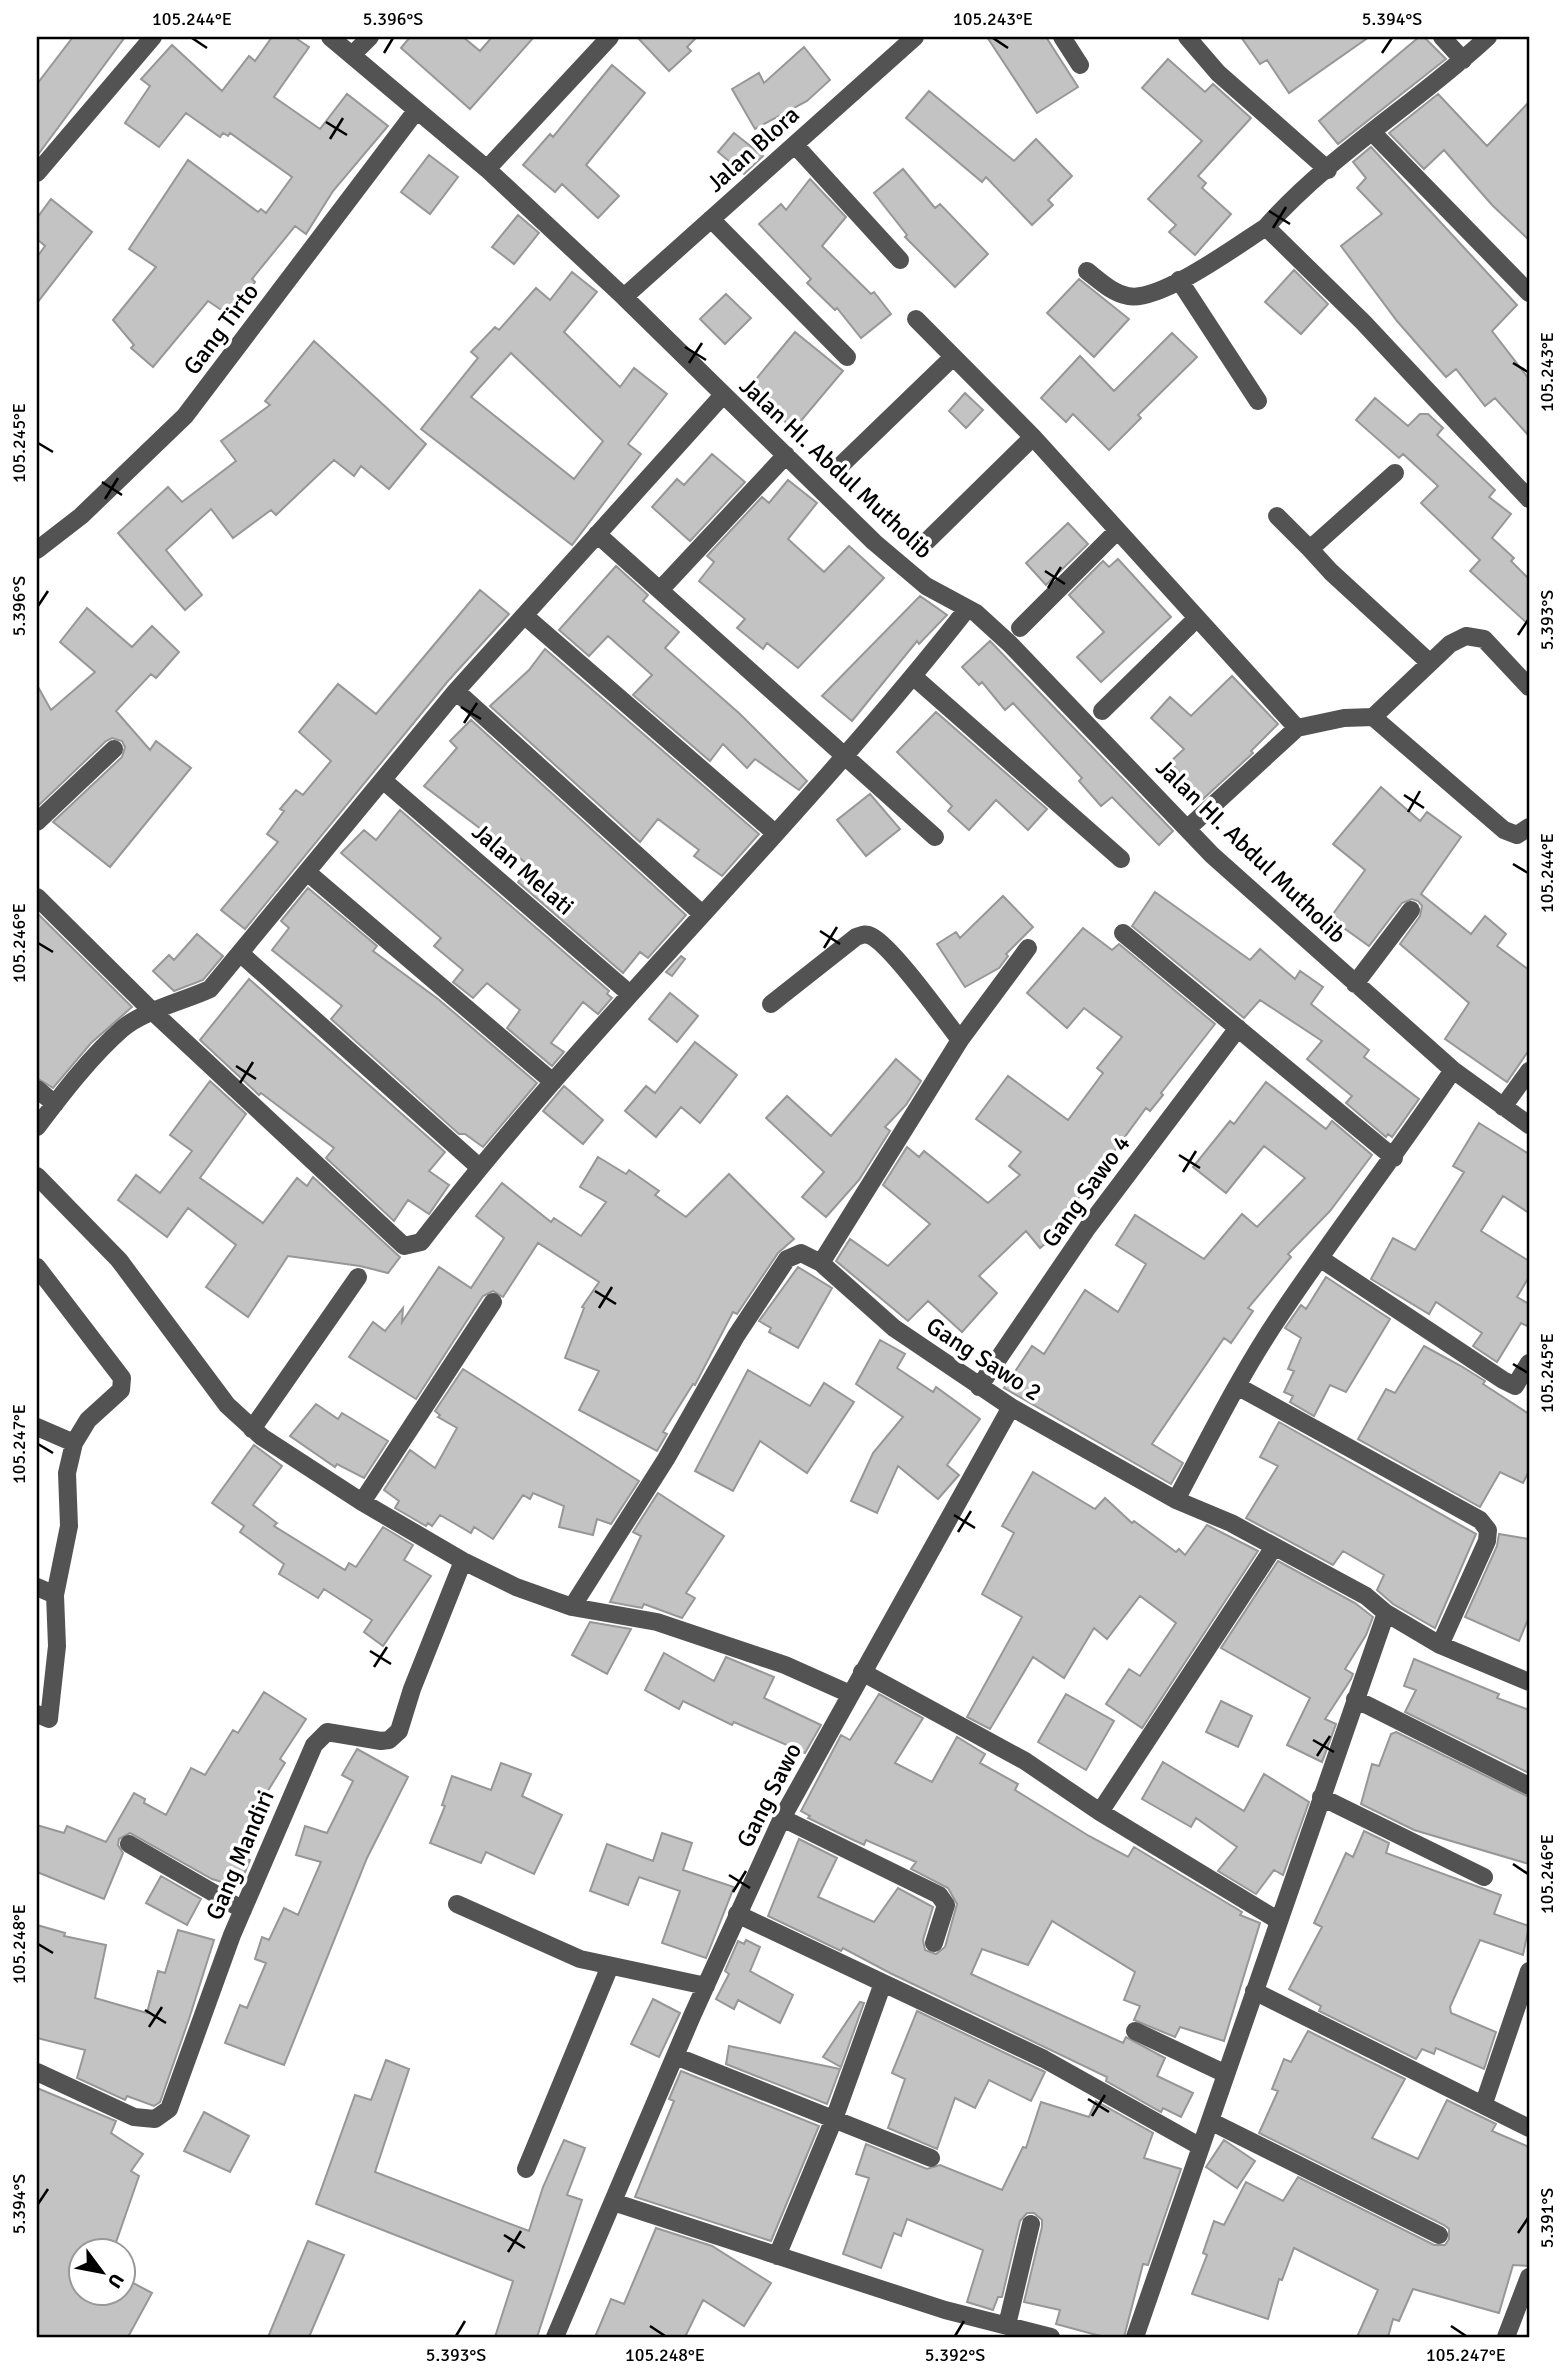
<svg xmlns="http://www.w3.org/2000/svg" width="1566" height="2374" font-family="Signika,sans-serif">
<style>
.building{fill:#c3c3c3;stroke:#979797;stroke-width:2;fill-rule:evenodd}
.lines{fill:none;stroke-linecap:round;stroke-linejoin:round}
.minor{stroke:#535353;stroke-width:18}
.ticks{fill:none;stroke:#000;stroke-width:2.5}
.labels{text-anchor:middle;stroke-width:7;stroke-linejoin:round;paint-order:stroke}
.street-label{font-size:24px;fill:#000;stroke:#fff}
.neatline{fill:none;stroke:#000;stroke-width:2.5}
.ticks-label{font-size:18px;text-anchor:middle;fill:#000}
</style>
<rect width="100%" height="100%" fill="#fff"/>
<path class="building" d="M73 37H125L37 156V84Z
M272 37H294L309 47 274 97 320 129 347 94 388 126 333 191 306 234 295 226 252 279 255 282 232 317 208 301 153 367 131 348 134 345 113 320 156 267 129 249 188 160 258 212 261 209 266 213 292 177 230 133 228 136 223 133 220 137 186 113 159 147 125 123 150 86 141 79 172 45 222 91 249 56 255 61Z
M410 37H463L480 51 492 37H534L470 109 401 48Z
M637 37H697L687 47 691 51 669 71Z
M987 37H1046L1078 87 1037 113Z
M1241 37H1369L1289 93 1267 60 1260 64Z
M1419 37H1424L1446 59 1338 144 1319 121Z
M804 47 830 80 807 101 755 129 732 89 759 73 764 83Z
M1168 59 1205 92 1213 84 1251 118 1198 176 1206 183 1202 188 1231 214 1195 255 1169 232 1176 225 1148 199 1202 141 1142 88Z
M612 65 645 93 586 165 619 196 598 218 562 184 555 192 523 165 550 134 553 137Z
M929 91 1014 161 1036 139 1072 176 1048 200 1053 205 1032 225 986 177 982 182 906 118Z
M1438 94 1487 146 1529 102V240L1492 205 1444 150 1424 169 1389 133Z
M734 133 763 156 744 174 718 152Z
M1371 147 1517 305 1492 331 1529 379V436L1495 398 1485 406 1456 369 1446 377 1397 321 1341 246 1382 214 1357 188 1366 178 1353 162Z
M429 155 458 177 430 214 401 192Z
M903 169 935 208 940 204 988 254 955 287 905 237 907 235 874 193Z
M810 179 846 217 822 246 871 294 874 292 891 314 861 338 837 308 835 310 807 283 811 279 759 224 781 204 786 210Z
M51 199 92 232 37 303V257L45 246 37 239V218Z
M518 215 539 233 514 264 492 247Z
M1294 270 1328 304 1301 334 1265 302Z
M572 272 597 292 564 332 620 387 634 368 667 394 628 444 641 454 572 545 421 429 478 358 471 352 495 327 499 330 536 288 550 300ZM511 353 603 441 574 479 471 397Z
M1079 279 1129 319 1094 357 1047 313Z
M726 294 751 318 725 344 700 319Z
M795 332 843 371 794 429 747 390Z
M1172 333 1197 357 1138 415 1141 418 1109 450 1073 414 1066 422 1041 398 1080 356 1114 391Z
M314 341 426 444 389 489 361 466 354 476 334 460 276 515 271 510 233 538 211 509 166 550 202 595 185 610 118 533 168 487 182 502 236 461 221 441 270 405 265 401Z
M965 393 983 410 966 428 949 411Z
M1375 398 1408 426 1420 414H1428L1443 428 1437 435 1495 490 1489 497 1511 514 1492 538 1514 558 1511 561 1529 579V625L1470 571 1480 560 1421 503 1438 486 1403 454 1399 458 1356 420Z
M712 454 745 482 690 541 652 507 677 479 684 485Z
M788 480 817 503 788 539 824 572 849 546 884 578 798 668 767 643 763 649 737 628 745 619 699 581 714 562 707 556 762 497 769 503Z
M1068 523 1088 544 1046 585 1026 563Z
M1118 559 1171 617 1101 682 1077 657 1104 632 1069 595 1103 561 1109 567Z
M616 566 648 595 643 601 679 632 665 648 740 714 807 781 799 790 755 759 747 768 723 744 710 761 633 695 652 675 608 636 589 656 559 630Z
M480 590 509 614 448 681 245 929 221 910 278 842 267 834 284 811 280 809 296 790 303 795 331 761 299 732 338 684 376 714Z
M920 596 947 615 919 644 917 641 852 721 822 696Z
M87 608 132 647 152 626 179 652 156 678 151 674 116 711 150 750 156 741 191 768 110 867 53 822 122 757 125 747 122 741 112 738 106 741 37 807V685L51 710 95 672 60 642Z
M990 641 1173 831 1159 845 1112 797 1101 806 1079 781 1082 778 1013 703 1005 710 982 682 979 685 962 667Z
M545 649 759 834 722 876 694 856 699 850 658 819 640 842 490 706 529 670Z
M1232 676 1278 724 1251 751 1253 753 1203 799 1170 762 1184 749 1151 718 1170 697 1191 716Z
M936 712 1047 809 1028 830 996 800 969 830 948 811 952 806 897 752Z
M471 720 686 915 648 958 640 952 623 973 518 882 530 866 424 786 457 748 450 741Z
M1381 787 1420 821 1427 812 1461 837 1421 894 1471 934 1485 916 1506 934 1497 946 1529 970V1050L1507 1082 1445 1039 1469 1003 1400 944 1420 916 1422 906 1418 901 1412 899 1402 903 1369 946 1330 918 1365 870 1333 844Z
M870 794 900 829 866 856 837 820Z
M400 810 609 991 607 994 612 998 598 1014 583 1002 551 1043 564 1052 552 1066 507 1028 520 1010 487 983 473 998 453 982 463 970 434 946 441 938 341 853 364 830 376 840Z
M308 888 377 946 373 951 438 999 537 1083 483 1147 465 1134H459L331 1019 342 1006 272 950 289 928 281 921Z
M1155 892 1250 960 1260 949 1295 979 1300 971 1323 987 1311 1004 1369 1050 1364 1057 1419 1099 1392 1137 1388 1134 1386 1137 1346 1103 1352 1096 1307 1059 1322 1041 1260 1000 1244 1018 1132 926Z
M1003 896 1033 927 1006 954 1008 956 999 968 965 987 937 944 956 932 960 938Z
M37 913 132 1007 91 1043 53 1088 37 1078Z
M1083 928 1112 950 1119 944 1215 1024 1161 1093 1163 1095 1150 1111 1146 1108 1089 1186 1052 1228 1057 1234 1040 1248 1026 1231 979 1276 997 1293 962 1332 928 1301 908 1321 836 1261 850 1239 888 1266 930 1224 883 1185 907 1147 919 1157 924 1151 988 1203 1020 1175 1009 1166 1021 1152 976 1119 1008 1076 1068 1120 1103 1073 1097 1068 1122 1037 1084 1008 1067 1028 1027 993Z
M197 934 223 956 203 980 174 991 153 971 169 955 174 960Z
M681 956 685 959 672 976 666 972Z
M249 979 445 1152 429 1171 449 1185 429 1214 408 1200 394 1221 326 1158 334 1148 261 1093 259 1095 200 1040Z
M670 993 698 1016 677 1042 649 1019Z
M695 1042 737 1075 700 1123 681 1107 656 1137 625 1111 646 1086 655 1093Z
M896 1059 921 1081 906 1105 885 1127 890 1131 859 1180 826 1217 802 1197 824 1172 766 1118 787 1096 831 1136Z
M210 1081 246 1114 200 1178 263 1223 297 1178 307 1186 313 1177 400 1257 388 1273 360 1266 288 1256 248 1317 206 1287 236 1245 188 1208 167 1237 118 1200 136 1175 160 1193 192 1151 170 1135Z
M1266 1082 1326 1129 1332 1121 1372 1155 1330 1211 1288 1254 1291 1257 1248 1308 1253 1311 1231 1343 1224 1338 1152 1444 1183 1463 1171 1484 1004 1388 1032 1346 1044 1354 1085 1290 1118 1312 1146 1264 1116 1245 1135 1215 1204 1259 1242 1214 1257 1227 1305 1178 1264 1146 1226 1193 1193 1167 1230 1121 1234 1124Z
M564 1086 603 1120 583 1144 543 1111Z
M1479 1123 1529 1154V1213L1503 1196 1481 1231 1529 1261V1277L1517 1297 1529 1304V1327L1521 1323 1497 1362 1473 1346 1482 1333 1436 1302 1429 1314 1371 1279 1393 1238 1415 1250 1464 1172 1453 1166Z
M598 1157 626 1174 629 1170 659 1191 655 1195 686 1217 729 1174 794 1239 778 1253 737 1314 733 1312 695 1385 693 1384 663 1432 667 1434 657 1451 579 1410 599 1371 565 1358 584 1308 582 1307 599 1282 538 1243 503 1297 493 1291 483 1296 416 1399 349 1357 373 1322 385 1331 403 1308 402 1322 439 1267 471 1288 504 1238 476 1216 502 1183 551 1222 554 1218 581 1236 606 1202 580 1187Z
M798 1267 832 1288 798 1348 769 1332 771 1328 759 1321Z
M1326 1277 1390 1319 1346 1392 1330 1385 1314 1416 1290 1402 1293 1396 1284 1392 1294 1371 1288 1369 1301 1338 1285 1328 1301 1305 1306 1309Z
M880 1340 905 1354 897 1368 933 1392 936 1387 980 1419 947 1465 959 1475 938 1499 898 1466 877 1513 851 1501 873 1453 903 1417 856 1384Z
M1424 1346 1461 1366 1485 1381 1483 1384 1529 1414V1471L1523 1483 1500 1472 1480 1507 1358 1439 1386 1389 1395 1393Z
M463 1369 639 1481 611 1524 597 1519 593 1535 559 1527 564 1506 533 1493 530 1499 523 1495 493 1539 474 1527 471 1533 440 1515 432 1526 428 1523 426 1526 395 1508 399 1501 384 1490 410 1450 435 1468 457 1428 438 1417 440 1415 435 1411Z
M748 1370 810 1406 824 1383 854 1402 807 1473 760 1441 733 1491 695 1471Z
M316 1404 338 1419 342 1413 388 1441 364 1478 337 1464 335 1467 290 1436Z
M1279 1422 1476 1534 1435 1628 1393 1604 1377 1590 1384 1575 1343 1551 1333 1565 1246 1518 1278 1466 1260 1457Z
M254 1445 282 1466 253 1505 277 1523 274 1526 345 1570 349 1563 356 1567 383 1527 413 1545 404 1560 431 1576 383 1646 364 1632 372 1620 324 1589 318 1598 279 1574 284 1564 240 1532 244 1526 212 1503Z
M1033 1472 1095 1509 1105 1498 1132 1523 1134 1521 1176 1552 1179 1549 1185 1555 1207 1525 1258 1551 1142 1728 1106 1704 1129 1669 1140 1676 1176 1623 1140 1596 1107 1639 1094 1628 1064 1678 1033 1657 990 1729 967 1717 1022 1617 982 1594 1014 1533 1002 1526Z
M658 1493 724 1536 686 1593 695 1598 682 1618 644 1604 642 1608 610 1602 641 1536 633 1532Z
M1499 1534 1529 1539V1617L1519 1641 1465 1617 1497 1546Z
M1278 1561 1355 1603 1373 1617 1366 1635 1345 1669 1353 1674 1351 1679 1325 1719 1336 1724 1322 1762 1287 1745 1310 1698 1221 1648Z
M590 1622 631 1629 607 1674 572 1655Z
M664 1653 714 1681 726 1657 774 1677 764 1698 821 1725 805 1753 734 1722 732 1725 683 1701 679 1709 645 1690Z
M1414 1659 1499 1694 1497 1698 1529 1710V1773L1405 1712 1416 1690 1404 1686Z
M264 1692 306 1719 280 1759 285 1763 261 1802 266 1805 235 1854 250 1860 239 1887 212 1879 130 1833 119 1839 118 1845 123 1853 104 1899 37 1872V1825L64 1833 67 1826 106 1842 134 1793 145 1799 144 1803 166 1815 191 1768 205 1775 233 1730 238 1733Z
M879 1694 923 1718 895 1763 932 1782 957 1737 985 1754 980 1763 1018 1784 1015 1790 1089 1836 1128 1857 1134 1847 1242 1912 1240 1915 1260 1923 1224 2041 1180 2027 1175 2037 1134 2020 1140 2006 1124 2000 1135 1972 1052 1921 1028 1965 982 1949 971 1974 1123 2043 1126 2037 1165 2058 1157 2076 1193 2093 1181 2117 1163 2108 1161 2112 1106 2081 1107 2077 890 1973 843 1948 841 1951 768 1916 799 1839 837 1858 818 1897 874 1922 898 1888 933 1907 923 1940 925 1950 936 1954 945 1947 957 1904 948 1888 911 1869 916 1862 866 1840 864 1845 847 1837 808 1818 810 1816 801 1811 841 1735 850 1740Z
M1066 1694 1114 1721 1086 1770 1038 1742Z
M1221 1701 1252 1716 1238 1747 1206 1732Z
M1396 1732 1529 1797V1864L1414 1830 1361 1804 1372 1764 1379 1766 1391 1734Z
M357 1749 408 1777 367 1858 284 2065 225 2043 240 2005 247 2008 266 1963 255 1959 262 1937 269 1940 284 1908 298 1915 321 1862 296 1855 305 1826 327 1833 353 1781 342 1775Z
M1163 1762 1244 1811 1264 1774 1309 1802 1283 1875 1274 1870 1256 1894 1218 1871 1237 1847 1196 1818 1191 1827 1142 1799Z
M501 1763 531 1774 522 1796 562 1815 534 1874 486 1852 481 1863 430 1843 445 1806 442 1805 452 1776 491 1790Z
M1364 1831 1389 1843 1386 1853 1501 1895 1494 1914 1529 1926 1523 1955 1480 1940 1450 2007 1451 2013 1496 2032 1484 2069 1436 2048 1434 2054 1422 2049 1416 2059 1319 2011 1321 2006 1289 1989 1322 1927 1314 1923 1346 1853 1353 1857Z
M662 1833 692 1843 683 1870 734 1887 706 1958 662 1943 680 1891 639 1877 628 1905 590 1891 607 1844 653 1861Z
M161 1876 201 1899 187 1925 146 1903Z
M37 1925 65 1933 64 1936 106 1945 95 1998 147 2013 158 1971 165 1973 178 1930 214 1940 189 2019 160 2102 154 2106 127 2096 125 2100 77 2078 85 2050 37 2038Z
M746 1940 760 1947 750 1971 793 1995 780 2023 738 2000 734 2009 716 1999 729 1974 725 1971 738 1941 744 1944Z
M653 1999 680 2013 659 2057 631 2044Z
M860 2002 864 2003 841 2067 823 2057Z
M917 2011 1045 2072 1031 2101 989 2080 975 2108 955 2098 937 2149 888 2128 905 2079 892 2073Z
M1308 2031 1405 2079 1372 2138 1418 2159 1447 2100 1496 2124 1492 2131 1529 2147V2266L1513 2265 1499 2313 1413 2289 1399 2321 1393 2319 1388 2337H1357L1378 2290 1294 2248 1282 2280 1279 2279 1268 2319 1192 2294 1207 2255 1203 2253 1214 2221 1224 2225 1246 2182 1283 2201 1298 2177 1434 2245H1445L1449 2239V2229L1444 2225 1259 2133 1278 2091 1272 2089 1284 2059 1291 2062Z
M729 2046 840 2069 827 2104 726 2064Z
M386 2060 409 2069 375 2172 529 2231 543 2187 564 2140 585 2148 567 2195 582 2200 537 2337H495L513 2281 316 2204 355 2095 371 2100Z
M681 2071 819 2126 771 2241 635 2197 674 2101 669 2099Z
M37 2088 116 2121 111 2133 143 2154 131 2171 139 2176 113 2251H80V2293H122V2277L152 2293 128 2337H37Z
M1096 2101 1153 2133 1144 2158 1181 2169 1148 2265 1143 2264 1124 2337H1104L1056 2324 1060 2310 1024 2302 1042 2227V2220L1034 2213H1027L1020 2221 1002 2297H998L993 2310 967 2302 983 2250 907 2219 901 2236 894 2233 881 2268 843 2254 869 2178 856 2174 866 2144 927 2169 940 2165 1002 2190 1023 2147 1026 2148 1041 2102 1089 2117Z
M204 2112 249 2136 230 2172 184 2151Z
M1224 2140 1255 2161 1237 2188 1206 2167Z
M656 2228 712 2246 771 2283 744 2326 703 2300 685 2337H595L611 2299 624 2304Z
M308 2241 344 2255 309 2337H268Z"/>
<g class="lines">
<path class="minor" d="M330 37 487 169 624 297 874 542 926 586 976 613 1010 644 1212 855 1453 1070 1529 1125
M1062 37 1080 65
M1187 37 1218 73 1328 170
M1442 37 1463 60
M1488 37C1417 103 1331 154 1266 227L1363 322 1529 499
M352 55 370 37
M1372 132 1529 293
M795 145 900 260
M487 169 610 37
M37 173 153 37
M711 219 847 357
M1087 271C1100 281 1112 293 1128 296 1159 303 1238 245 1266 227
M1179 280 1258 401
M624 297 915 37
M916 319 1033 437 1297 728
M838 468 953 357
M1395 473 1310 549 1331 572 1430 663
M1277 516 1310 549
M597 534 935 837
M927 541 1033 437
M37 550 81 516 185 416 416 111
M660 590 786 455
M525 616 775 833
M1020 628 1117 531
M914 677 1121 859
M456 691 702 914
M1102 711 1196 619
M1373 717 1450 644 1466 636 1484 639 1529 687
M384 781 630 994
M37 822 114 749
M1187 829 1297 728 1344 718 1373 717 1504 830 1517 835 1529 827
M307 872 553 1082
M37 897 152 1011 404 1246 421 1242C591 1021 795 828 967 609
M1123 933 1394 1158
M240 953 479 1167
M1355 984 1411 910
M771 1004 856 937C862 935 865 933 871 936 892 946 943 1018 960 1040
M37 1089 55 1104
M1503 1107 1529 1071
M37 1127C62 1094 91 1056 122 1029 142 1011 184 1001 210 989L456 691 723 395
M37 1176 119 1260 227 1405 262 1437 362 1502 463 1561 516 1587 572 1607 657 1622 785 1665 850 1694
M1321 1259 1503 1380 1515 1386 1529 1363
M821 1263 960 1040 1028 948
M37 1267 122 1378 121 1390 88 1420 74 1443 67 1473 69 1526 55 1595 37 1587
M1237 1386 1480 1520 1488 1530 1487 1541 1440 1645
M979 1387 1088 1227 1238 1028
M37 1427 74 1443
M252 1429 358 1277
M1176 1500C1209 1438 1241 1373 1281 1314 1336 1232 1397 1153 1453 1070
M362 1502 493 1302
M572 1607 666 1459 736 1336 787 1259 801 1253 821 1263 894 1328 1011 1407 1176 1500 1231 1523 1366 1596 1386 1613 1440 1645 1529 1682
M862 1672 1025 1761 1100 1812 1279 1921
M1355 1699 1529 1786
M37 1714 49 1719 57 1646 55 1595
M1321 1797 1484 1877
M1100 1812 1274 1547
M782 1818 939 1895 946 1905 934 1943
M129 1844 243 1910
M457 1904 580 1959 706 1986
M737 1914 1044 2059 1201 2147
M1254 1991 1529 2128
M1135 2031 1226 2074
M675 2056 931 2158
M37 2072 134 2117 155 2119 169 2109 232 1935 314 1745 327 1732 381 1741 389 1740 399 1731 412 1689 463 1561
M1484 2103 1529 1971
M1210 2121 1439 2235
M526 2169 610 1966
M613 2202 945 2310 1051 2337
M777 2256 834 2119 883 1983
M1007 2325 1031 2224
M555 2337 692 2016 782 1818 1011 1407
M1135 2337 1386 1613
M1506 2337 1529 2277"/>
</g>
<path class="ticks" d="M192 38 207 48M993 38 1008 48M384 53 393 38M1382 53 1392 38M326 122 347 135M330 139 343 118M1269 211 1290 224M1273 228 1286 207M685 347 706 360M689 363 702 343M1513 363 1528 372M38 443 53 452M102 482 122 495M105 499 118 478M1045 571 1065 584M1048 588 1061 567M38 606 48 591M1518 635 1528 620M461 707 481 719M464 723 477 703M1404 795 1424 808M1408 812 1420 791M1513 864 1528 873M820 931 840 944M38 943 53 952M824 948 837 927M236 1066 256 1079M240 1083 253 1062M1179 1155 1200 1168M1183 1172 1196 1151M595 1291 616 1304M599 1308 612 1287M1513 1364 1528 1373M38 1444 53 1453M954 1515 975 1528M958 1532 971 1511M370 1651 391 1664M374 1667 387 1647M1313 1740 1334 1752M1317 1756 1330 1736M1513 1864 1528 1874M729 1875 750 1888M733 1892 746 1871M38 1944 53 1953M145 2010 166 2023M149 2027 162 2007M1088 2099 1109 2112M1092 2116 1105 2095M38 2204 48 2189M1518 2233 1528 2218M504 2235 525 2248M508 2252 521 2231M650 2326 665 2336M1451 2326 1466 2336M456 2336 465 2321M955 2336 964 2321"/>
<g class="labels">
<g class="street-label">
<text transform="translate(753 149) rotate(-42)" y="8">Jalan Blora</text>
<text transform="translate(221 329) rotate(-53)" y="8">Gang Tirto</text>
<text transform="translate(836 468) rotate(43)" y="8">Jalan HI. Abdul Mutholib</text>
<text transform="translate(1251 851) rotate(44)" y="8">Jalan HI. Abdul Mutholib</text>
<text transform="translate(523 869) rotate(41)" y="8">Jalan Melati</text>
<text transform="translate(1086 1191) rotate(-54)" y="8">Gang Sawo 4</text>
<text transform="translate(984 1359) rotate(33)" y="8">Gang Sawo 2</text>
<text transform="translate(769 1795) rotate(-63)" y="8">Gang Sawo</text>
<text transform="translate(240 1855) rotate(-67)" y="8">Gang Mandiri</text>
</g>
</g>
<rect width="1566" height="2374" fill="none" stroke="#ffffff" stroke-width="77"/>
<g transform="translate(102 2272) rotate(122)"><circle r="33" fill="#ffffff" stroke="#999999" stroke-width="2"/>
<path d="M0-5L12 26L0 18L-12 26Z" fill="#000000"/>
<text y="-10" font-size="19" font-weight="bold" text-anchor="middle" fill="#000000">U</text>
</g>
<rect x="38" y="38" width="1490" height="2298" class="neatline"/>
<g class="ticks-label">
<text x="192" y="25">105.244°E</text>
<text x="393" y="25">5.396°S</text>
<text x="993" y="25">105.243°E</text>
<text x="1392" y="25">5.394°S</text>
<text transform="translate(1547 372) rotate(-90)" y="6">105.243°E</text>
<text transform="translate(19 443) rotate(-90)" y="6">105.245°E</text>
<text transform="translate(19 606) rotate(-90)" y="6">5.396°S</text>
<text transform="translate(1547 620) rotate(-90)" y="6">5.393°S</text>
<text transform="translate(1547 873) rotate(-90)" y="6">105.244°E</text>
<text transform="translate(19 943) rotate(-90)" y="6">105.246°E</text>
<text transform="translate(1547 1373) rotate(-90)" y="6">105.245°E</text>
<text transform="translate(19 1444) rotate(-90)" y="6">105.247°E</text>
<text transform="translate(1547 1874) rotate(-90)" y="6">105.246°E</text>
<text transform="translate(19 1944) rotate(-90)" y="6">105.248°E</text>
<text transform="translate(19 2204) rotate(-90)" y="6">5.394°S</text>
<text transform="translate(1547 2218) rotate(-90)" y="6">5.391°S</text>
<text x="456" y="2361">5.393°S</text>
<text x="665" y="2361">105.248°E</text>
<text x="955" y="2361">5.392°S</text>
<text x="1466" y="2361">105.247°E</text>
</g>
</svg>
